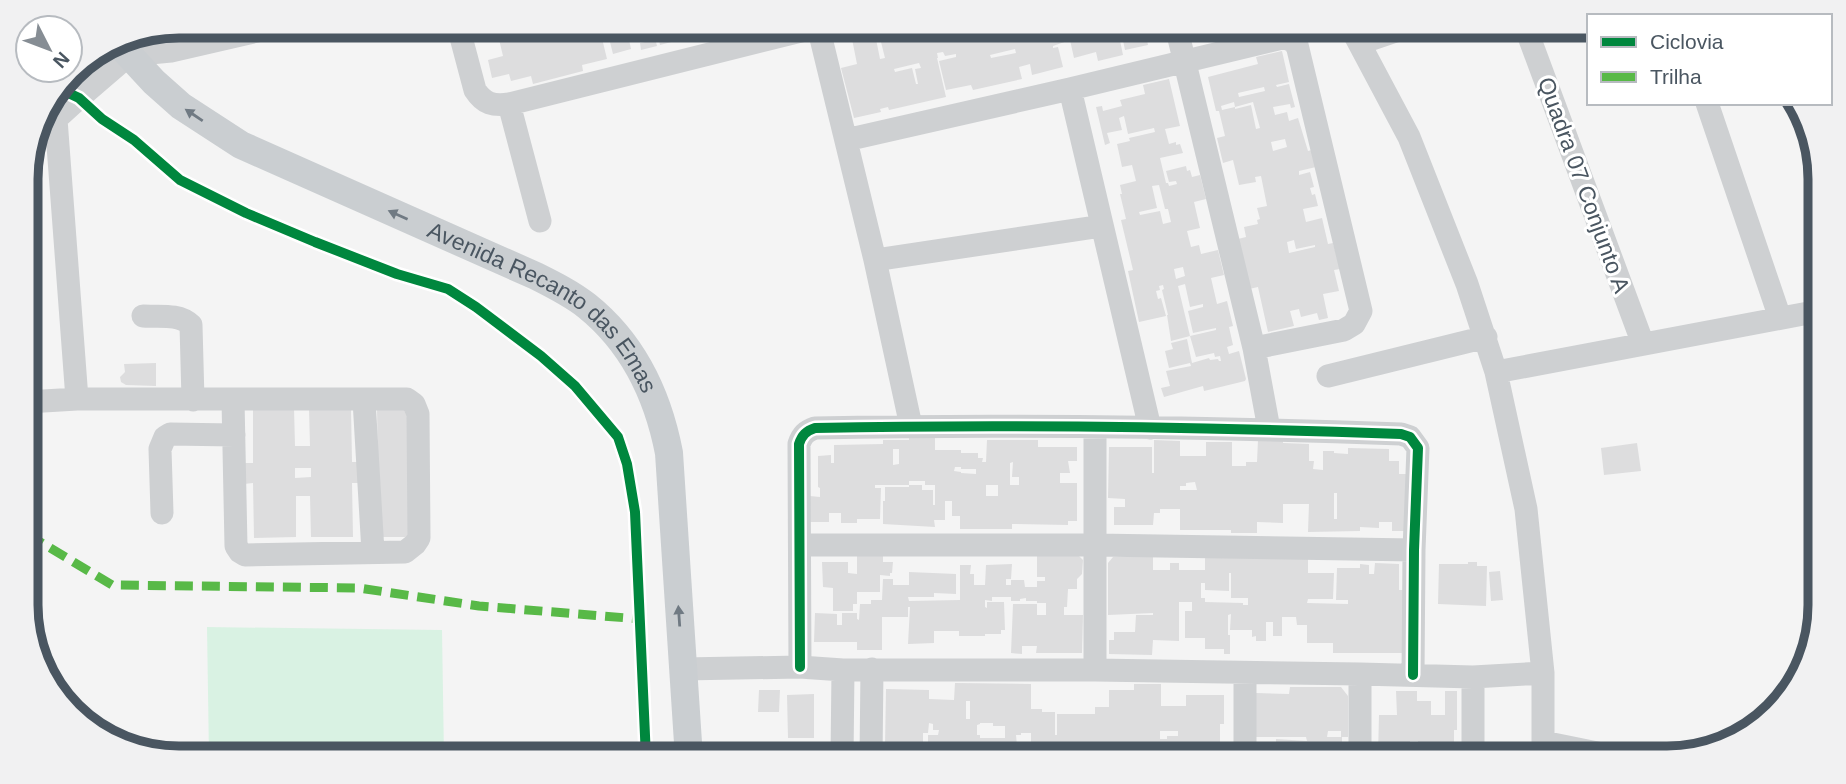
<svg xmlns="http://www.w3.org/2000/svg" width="1846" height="784" font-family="Helvetica,sans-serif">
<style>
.green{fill:#d9f2e3}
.building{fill:#ddddde;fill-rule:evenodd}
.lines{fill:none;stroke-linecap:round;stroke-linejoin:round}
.minor{stroke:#ced0d2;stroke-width:23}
.major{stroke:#caced1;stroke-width:28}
.quiet{stroke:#58b947;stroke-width:9;stroke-dasharray:18 9;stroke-linecap:butt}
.cycleway-casing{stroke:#fff;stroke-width:15}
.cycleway{stroke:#00873e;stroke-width:10}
.oneway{fill:#707a83}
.labels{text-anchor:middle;stroke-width:6;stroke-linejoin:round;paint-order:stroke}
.street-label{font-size:23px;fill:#4a5661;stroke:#fff}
.rim{fill:none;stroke:#4a5661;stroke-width:9}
</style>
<rect width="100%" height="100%" fill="#f4f4f4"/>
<path class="green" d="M207 627 442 630 444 758H209Z"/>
<path class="building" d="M485 26H520L521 31 517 32 518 37 522 36 523 42 541 38 540 34 535 35 533 26H543L545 33 548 32 546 26H599L607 59 582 65 583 71 533 84 531 76 511 81 509 74 492 78 488 60 503 56 497 31 487 34Z
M606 26H626L631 49 613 54Z
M641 26H666V27L653 30 657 46 641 50 640 43 645 42Z
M716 26H732L734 35 709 41 707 33 717 31Z
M911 26H957L959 31 979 26H1018L1020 34 1012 36 1014 42 1073 26H1117L1123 55 1098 61 1096 52 1074 58 1070 40 1053 46V48L1058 47 1063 67 1032 75 1030 64 1019 67 1022 79 973 90 971 85 946 90 939 61 956 57V54L945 56 943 52 937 53 938 58H937L946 97 889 110 888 107 880 109 881 112 854 118 841 68 857 64 852 39 875 34 880 59 885 58 881 42 891 39 890 35 905 31 907 36 917 34 916 31 912 32ZM1015 49 1016 53 991 58 990 55ZM919 63 921 68 915 69 918 84H916L912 68 895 72 894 69Z
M1120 26H1144L1148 45 1125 50Z
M676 28 679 40 660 45 657 31Z
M1282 51 1289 82 1276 85 1277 87 1289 84 1295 107 1291 108 1290 104 1273 107 1275 115 1287 112 1289 121 1298 118 1308 151 1312 150 1316 167 1299 171V175L1310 172 1314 187 1310 188 1312 195 1315 194 1318 206 1303 209 1306 222 1322 218 1328 244 1333 243 1340 269 1334 270 1339 291 1323 294 1328 318 1319 320 1317 313 1301 317 1299 309 1290 311 1294 326 1268 332 1258 287 1249 289 1238 239 1246 237 1244 227 1258 224 1257 220 1260 219 1257 208 1267 206 1261 176 1255 177 1256 182 1239 185 1233 160 1223 163 1217 138 1225 136 1219 111H1216L1208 77 1258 64 1256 57ZM1264 87 1265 91 1239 97 1238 93ZM1234 102 1235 107 1253 102 1260 128 1256 129 1251 105 1235 109V107L1222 110 1221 106ZM1285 139 1287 147 1273 151 1271 142ZM1294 240 1296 249 1315 245V247L1289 253 1287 242Z
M1169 79 1180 126 1165 129 1169 144 1176 142V145L1180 144 1183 153 1160 158 1166 183H1168L1169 186 1177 184 1176 181 1169 182 1166 171 1186 166 1187 171 1190 170 1192 177 1200 175 1206 199 1194 202 1200 228 1187 231 1191 247 1199 245 1201 254 1218 250 1224 275 1211 278 1217 304 1227 301 1233 326 1229 327 1233 345 1227 347 1229 354 1239 351 1246 379 1245 381 1204 391 1203 386 1164 397 1161 388 1170 386 1166 371 1191 366 1190 363 1169 368 1165 351 1173 349 1171 343 1187 339 1192 363 1209 358 1210 360 1218 359 1219 361H1221L1220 356 1215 357 1214 353 1196 357 1190 336 1216 330V328L1193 333 1188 311 1203 307V304L1190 307 1185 284 1178 286 1190 336 1171 341 1167 315H1168L1162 290 1164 289 1163 285 1159 286 1160 290 1156 291 1158 299 1161 298 1166 316 1139 322 1128 271 1133 270 1121 220 1126 219 1120 194H1122L1120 185 1136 181 1132 165 1122 167 1117 144 1130 141 1129 138 1155 132 1154 128 1128 134 1124 116 1119 118 1122 130 1107 133 1110 143 1105 145 1096 107 1102 106 1103 111 1122 106 1120 100 1145 94 1143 85ZM1159 185 1165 209H1168L1171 222 1163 224 1160 211 1140 215 1139 212 1157 208 1152 186ZM1183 267 1185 276 1176 279 1174 269Z
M156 363V386L126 385 121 382 120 377 125 372 124 364Z
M377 407H409L410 537H379Z
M253 408H294L295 446H310L309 408H351L352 462H361L362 483H352L353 537H311L310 496H296V537L254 538 253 483 244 484V463H253ZM295 468H311V477L295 478Z
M909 437H935V450H961V453H978V458H983L982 462H986L987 440H1038V447H1077V461H1068L1070 473H1060V483H1077V521H1068V525L1012 524V529H960V516H952V501H945V520H934L935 527 883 524V501H885V487H909V485H922V490H933V505H935V485H925V481H909V485H875V488H881L880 519H857V523H841V513H829V522H810V496L820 497V488L818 487V456L831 455V463H834V445L883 444V440H909ZM893 449H899V464L893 465ZM1013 462 1012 477H1019V485H1010V463ZM955 467H961V469H976V474L961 473V472L954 471ZM986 485H998V496H986Z
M1154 440 1180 441V456H1206V442H1232V466H1246V462H1257L1258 440H1283V443L1309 444V461H1314L1313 469 1323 470V451H1334V453L1348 454V448L1389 449V461H1399V474H1407L1406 531H1392V522H1379V528L1360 527V531L1308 532 1309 504H1283V523L1257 522V533H1231V530H1180V509H1160V513H1154L1153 525H1114V507H1125V499L1108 498 1109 447H1152V473H1154ZM1195 482 1197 490H1180V486H1186V483ZM1334 493H1337V519H1334Z
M1637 443 1641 471 1604 475 1601 448Z
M857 556H883V562H893L892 573H890V576L880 575V592H857V604H853V611H833V588L823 587 822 562H848V573L857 574Z
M1037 556H1079L1083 560 1082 574 1077 579V589H1068L1067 607H1064V615H1083L1082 653H1036L1037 646H1022V654L1011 653 1013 604H1037V615H1046V603H1037V601H1026V598L1020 599V601H1011V597H992V601L985 600V607L987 608V602H1004L1005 630H1001V634H985V636H959V631H934V643L908 644 910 607H908V617H882V650H857V642H814L815 613 837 614V625H842V613H857V619L859 620 860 604H871V600H882L883 579H893V585H909V572L956 574V594L934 593V597H908L909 601 960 600V565H971L970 574H974V585H985L986 565 1012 564 1011 579H1006V585H1011V580H1024L1025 587H1037V581H1045V577H1037Z
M1153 556V570H1170V563H1179V570H1205V558H1308V573H1334L1333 599H1308L1307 603 1348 604V600H1336L1337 568H1360V564L1369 565V574H1374L1375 563 1399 564V590H1404V653H1333V643H1307V625H1297L1296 617H1282V636H1273V622H1266V641H1256V636L1252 637V630H1230L1231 614 1228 615V635H1230V654H1224V649H1205V638H1185V611H1192V602H1179V641L1153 640 1152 655 1109 654V640H1114V632H1135L1136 615H1153V613L1108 615V563L1113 557ZM1229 573H1231V598H1248V605H1243V603L1205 602V598H1201V583H1205V590L1229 591Z
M1468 562H1477V566H1487L1486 606 1438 604 1439 564H1468Z
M1500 571 1503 600 1491 601 1489 572Z
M955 683 1031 684V709H1042V712H1055V735H1057V714H1095V707H1109V690H1134V684H1161V706H1186V695H1224V724H1220V758H1134V752H1122V758H1085V747H1098V742H1096L1083 743V758H919V748L885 747 886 689 929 690V699L954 700ZM966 701H970V719H966ZM929 723 933 724V730H939L938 735H928V748H923V733H928ZM980 723H993V726H1005V738H980V735H977V725L980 724ZM1160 731H1178V736H1167V739H1160ZM1021 733H1031V745H1046V750H1031V746H1017L1016 735H1021Z
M1290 687H1341L1348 696V737H1341V731H1328L1327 737H1342V758H1276V739L1307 741 1306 737H1255L1256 693 1289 694Z
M759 690H780L779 712H758Z
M1396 691H1417V701H1431V715H1445V691H1457V730H1454V746H1431V757H1414L1418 755V741H1410V757L1379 758 1380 755H1378L1379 715H1397Z
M814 694V738H788L787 695Z"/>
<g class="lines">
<path class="minor" d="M458 26 475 90C484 104 493 106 509 104L821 26
M818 26 875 260 911 426
M1176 26 1254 348 1269 429
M1350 26 1409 137 1467 284 1496 372 1526 509 1543 673V757
M1525 26 1643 344
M1360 43 1410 26
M1070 89 1150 428
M1707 103 1780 318
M509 104 540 221
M56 119 77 399
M36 135 56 119 79 98 129 55 171 51 279 26
M846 140 1070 89 1282 38 1289 39 1297 45 1361 311 1354 324 1344 330 1254 348
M875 260 1102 226
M143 316C158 317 179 313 191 325L193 400
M1496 372 1819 311
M1328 376 1486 337
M364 400 373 552
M27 402 77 399H407L414 404 418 414 419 538 415 544 405 552 245 555 240 552 236 546 233 400
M1095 428V670
M162 513 160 449 165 437 170 434 234 435
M800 545H1096L1414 550
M800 667 799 444C802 435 806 431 815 428 1010 424 1206 427 1401 434L1410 437 1418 448 1414 550 1413 675
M683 669 800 667 843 670H1095L1360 674
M1473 677V757
M1543 742 1617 757
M842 758 843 670
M871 758 872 669
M1245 758V673
M1360 758V674L1473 677 1543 673"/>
<path class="major" id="s1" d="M116 41 154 82 181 106 241 145 536 276C554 285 572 294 587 306 633 343 658 396 669 453L689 758"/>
<path class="quiet" d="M27 534 112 585 359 588 479 606 640 619"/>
<g class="cycleway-casing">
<path id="cycleway" d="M60 89 79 98 102 119 134 140 180 180 246 213 315 242 397 274 448 289 476 307 541 356 575 386 618 437 627 464 635 512 646 758
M800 667 799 444C802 435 806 431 815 428 1010 424 1206 427 1401 434L1410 437 1418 448 1414 550 1413 675"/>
</g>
<use href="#cycleway" class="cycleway"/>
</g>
<defs><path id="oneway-solid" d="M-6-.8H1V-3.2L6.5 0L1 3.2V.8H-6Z" transform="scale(1.75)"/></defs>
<g class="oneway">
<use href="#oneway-solid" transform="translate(194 115) rotate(-146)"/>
<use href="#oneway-solid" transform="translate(398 215) rotate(-156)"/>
<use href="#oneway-solid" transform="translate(679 616) rotate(-94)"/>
</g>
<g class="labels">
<g class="street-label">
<text transform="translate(1584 185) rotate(70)" y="8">Quadra 07 Conjunto A</text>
<text dy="8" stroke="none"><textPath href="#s1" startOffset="511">Avenida Recanto das Emas</textPath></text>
</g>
</g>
<path d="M0 0H1846V784H0ZM179 38H1667A141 141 0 0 1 1808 179V605A141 141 0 0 1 1667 746H179A141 141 0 0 1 38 605V179A141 141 0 0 1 179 38Z" fill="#f1f1f2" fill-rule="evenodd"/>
<path class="rim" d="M179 38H1667A141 141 0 0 1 1808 179V605A141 141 0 0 1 1667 746H179A141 141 0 0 1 38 605V179A141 141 0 0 1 179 38Z"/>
<rect x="1587" y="14" width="245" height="91" fill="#ffffff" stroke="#b7bbc0" stroke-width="2"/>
<rect x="1601" y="37" width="35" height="10" fill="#00873e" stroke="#b7bbc0" stroke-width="2"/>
<text x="1650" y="49" font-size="21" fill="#4a5661">Ciclovia</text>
<rect x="1601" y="72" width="35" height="10" fill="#58b947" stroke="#b7bbc0" stroke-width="2"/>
<text x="1650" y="84" font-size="21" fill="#4a5661">Trilha</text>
<g transform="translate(49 49) rotate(132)"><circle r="33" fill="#ffffff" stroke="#b7bbc0" stroke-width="2"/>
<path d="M0-5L12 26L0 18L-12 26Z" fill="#868d94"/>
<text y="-10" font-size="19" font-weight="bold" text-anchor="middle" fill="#4a5661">N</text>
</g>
</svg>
